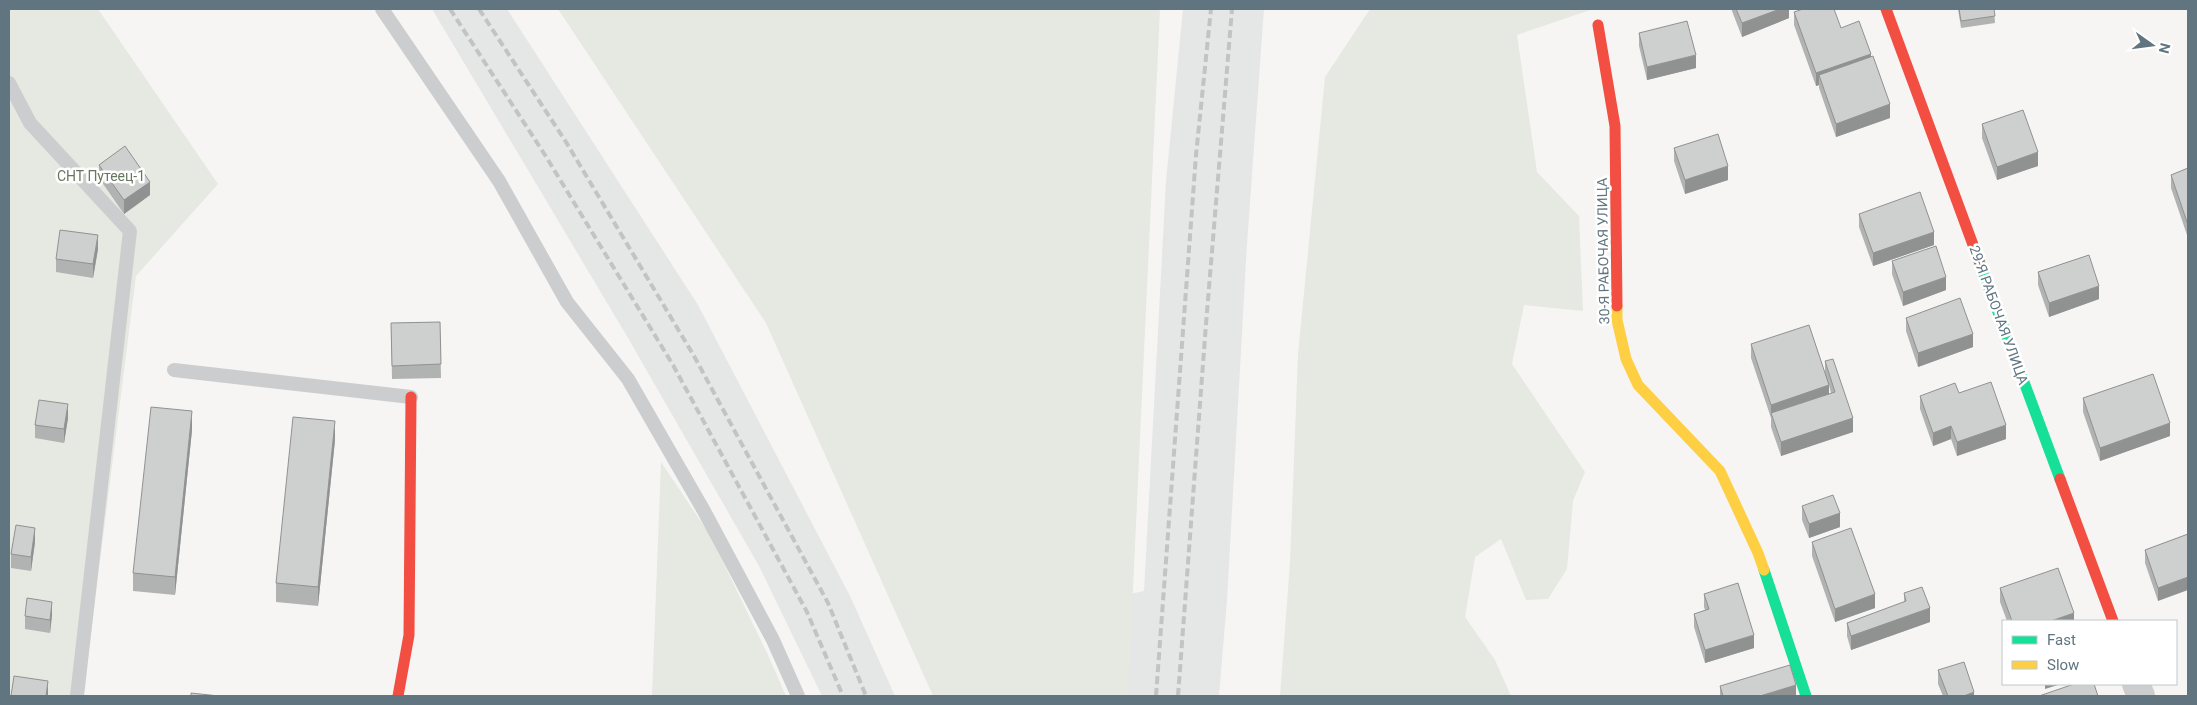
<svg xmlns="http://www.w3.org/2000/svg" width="2197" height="705" font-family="Roboto,sans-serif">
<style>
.built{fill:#e5e7e6}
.green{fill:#e6e8e2}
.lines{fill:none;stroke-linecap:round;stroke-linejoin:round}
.lane{stroke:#cccdce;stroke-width:14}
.street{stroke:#cccdce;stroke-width:28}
.fast{stroke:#16e098;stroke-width:11}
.slow{stroke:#ffcf43;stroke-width:11}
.jam{stroke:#f24e42;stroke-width:11}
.rail{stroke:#c1c3c4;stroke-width:4;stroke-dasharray:8 4;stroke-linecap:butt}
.wall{fill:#b1b3b3;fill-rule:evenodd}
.shaded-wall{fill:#909292}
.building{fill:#ced0d0;stroke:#909292}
.labels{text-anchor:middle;stroke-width:5;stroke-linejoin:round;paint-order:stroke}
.park-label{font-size:14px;fill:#66775f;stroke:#fff}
.street-label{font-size:14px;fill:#607580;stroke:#fff}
</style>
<rect width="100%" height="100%" fill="#f6f5f4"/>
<path class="built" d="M432 9H507L698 305 850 596 895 696H822L759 566 628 338Z
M1183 9H1264L1247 244 1227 600 1219 696H1123L1130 594 1144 591 1166 181Z"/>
<path class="green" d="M9 9H98L218 184 136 276 83 696H9Z
M558 9H1160L1128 696H933L766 323Z
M1370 9H1593L1517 35 1537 172 1579 216 1583 311 1524 305 1512 364 1585 472 1573 501 1567 569 1548 599 1526 600 1501 539 1475 557 1465 617 1495 660 1511 696H1280L1290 562 1298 354 1325 77Z
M661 462 710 535 767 653 786 696H652Z"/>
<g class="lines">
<path class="lane" d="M382 9 499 181 567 302 628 379 704 511 773 640 798 696
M9 83 30 123 130 231 77 696
M174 370 411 397"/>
<path class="street" d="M2136 684 2141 696"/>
<path class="fast" d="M1979 261 2060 479
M1764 570 1806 696"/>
<path class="slow" d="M1617 306V320L1626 359 1638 385 1720 471 1758 553 1764 570"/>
<path class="jam" d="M1886 9 1979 261
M1598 25 1615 126 1617 306
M2060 479 2113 621
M398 696 409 635 411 397"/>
<path class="rail" d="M450 9 545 155 673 365 807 612 843 696
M479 9 566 142 694 356 828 603 866 696
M1156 696 1196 155 1211 9
M1178 696 1206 324 1232 9"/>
</g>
<path class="wall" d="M1732 9H1789V18L1742 37 1732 11Z
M1958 9H1994L1995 23 1961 28Z
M1794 12 1841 28 1871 57 1890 118 1836 137 1819 88V85L1816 86 1794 25Z
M1639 33 1696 68 1647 80 1639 46Z
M1982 124 2038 166 1997 180 1982 138Z
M1674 148 1728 180 1685 194 1674 161Z
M99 165 150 195 124 214 99 178Z
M2188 168V238L2171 188V175Z
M1859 214 1934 245 1873 266 1859 227Z
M98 249 93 278 56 272V259Z
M1892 261 1946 290 1903 306 1892 274Z
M2038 272 2099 299 2049 317 2038 285Z
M1906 318 1973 347 1918 367 1906 331Z
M440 322 441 378 392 379 391 323Z
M1751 344 1825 374V361L1853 432 1781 456 1771 427V418L1751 358ZM1829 385 1831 393 1829 394Z
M1959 393 2006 439 1957 456 1951 439 1933 446 1920 409V396Z
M2083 398 2170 436 2100 461 2083 412Z
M68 418 64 443 35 438V425Z
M192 430 175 595 133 591V573Z
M335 440 318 606 276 602V583Z
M1802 506 1840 527 1809 538 1802 520Z
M2188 534 2158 601 2145 563V550Z
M35 542 31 571 11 568V554Z
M1812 542 1875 608 1835 622 1812 556Z
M2000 588 2074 621H2007L2000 602Z
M1904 593 1930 622 1851 650 1847 636V623L1904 602Z
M1704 594 1754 648 1705 663 1694 627V614L1705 610 1704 607Z
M52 615 50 633 25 629V616Z
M1938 670 1974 696H1943L1938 684Z
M1720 686 1796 696H1720Z"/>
<path class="shaded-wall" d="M1780 9H1789V18L1742 37V23Z
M1871 54V67L1819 75V85L1816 86V73Z
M1696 55V68L1647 80V67Z
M1890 104V118L1836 137V124Z
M2038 152V166L1997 180V167Z
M1728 166V180L1685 194V180Z
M150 182V195L124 214V200Z
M1934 232V245L1873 266V253Z
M98 235V249L93 278V264Z
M1946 277V290L1903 306V292Z
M2099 286V299L2049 317V303Z
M1973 334V347L1918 367V353Z
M1829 385V399L1771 414V405Z
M68 404V418L64 443V429Z
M192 411V430L175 595V577Z
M1853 418V432L1781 456V442Z
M335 421V440L318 606V587Z
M2170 423V436L2100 461V448Z
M2006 425V439L1957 456V442Z
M1951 426V439L1933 446V433Z
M1840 513V527L1809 538V524Z
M35 528V542L31 571V557Z
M2188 577V590L2158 601V588Z
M1875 594V608L1835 622V609Z
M52 602V615L50 633V620Z
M1930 608V622L1851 650V636Z
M2074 613V621H2051Z
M1754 635V648L1705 663V650Z
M48 681V696H46Z
M2045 684H2061L2045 689Z
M1796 685V696H1760Z
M1974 692V696H1964Z"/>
<path class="building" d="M1736 9H1780L1742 23Z
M1803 9H1834L1841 28 1859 21 1871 54 1816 73 1794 12Z
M1959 9H1994L1995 16 1961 21Z
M1687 21 1696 55 1647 67 1639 33Z
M1873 56 1890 104 1836 124 1819 75Z
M2023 110 2038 152 1997 167 1982 124Z
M1718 134 1728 166 1685 180 1674 148Z
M125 146 150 182 124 200 99 165Z
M2188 168V225L2171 175Z
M1920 192 1934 232 1873 253 1859 214Z
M60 230 98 235 93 264 56 259Z
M1936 246 1946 277 1903 292 1892 261Z
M2089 255 2099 286 2049 303 2038 272Z
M1960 298 1973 334 1918 353 1906 318Z
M440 322 441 364 392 366 391 323Z
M1809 325 1829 385 1771 405 1751 344Z
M1833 359 1853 418 1781 442 1771 413 1835 392 1825 361Z
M2153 374 2170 423 2100 448 2083 398Z
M1991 382 2006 425 1957 442 1951 426 1933 433 1920 396 1955 383 1959 393Z
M39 400 68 404 64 429 35 425Z
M151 407 192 411 175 577 133 573Z
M293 417 335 421 318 587 276 583Z
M1833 495 1840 513 1809 524 1802 506Z
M16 525 35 528 31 557 11 554Z
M1851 528 1875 594 1835 609 1812 542Z
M2188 534V577L2158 588 2145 550Z
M2058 568 2074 613 2051 621H2012L2000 588Z
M1738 583 1754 635 1705 650 1694 614 1709 609 1704 594Z
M1922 587 1930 608 1851 636 1847 623 1906 601 1904 593Z
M27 598 52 602 50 620 25 616Z
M1964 662 1974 692 1964 696H1948L1938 670Z
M1790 665 1796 685 1760 696H1723L1720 686Z
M14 676 48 681 46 696H11Z
M2074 684H2094L2098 696H2039Z
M191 693 219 696H191Z"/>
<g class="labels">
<g class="park-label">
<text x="101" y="181">СНТ Путеец-1</text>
</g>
<g class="street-label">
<text transform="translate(1603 251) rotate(-91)" y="5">30-Я РАБОЧАЯ УЛИЦА</text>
<text transform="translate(1999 315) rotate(70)" y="5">29-Я РАБОЧАЯ УЛИЦА</text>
</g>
</g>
<rect width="2197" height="705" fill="none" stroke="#607580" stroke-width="20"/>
<rect x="2002" y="620" width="175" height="65" fill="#ffffff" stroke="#bfc8cc"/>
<rect x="2012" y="636" width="25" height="8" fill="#16e098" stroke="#bfc8cc"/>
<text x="2047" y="645" font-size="15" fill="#607580">Fast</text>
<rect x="2012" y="661" width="25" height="8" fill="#ffcf43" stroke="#bfc8cc"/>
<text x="2047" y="670" font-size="15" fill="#607580">Slow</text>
<g transform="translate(2152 45) rotate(104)" stroke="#ffffff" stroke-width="4" paint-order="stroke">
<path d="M0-4L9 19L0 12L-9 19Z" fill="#607580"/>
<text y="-8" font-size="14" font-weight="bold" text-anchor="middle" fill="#607580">N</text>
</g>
</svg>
